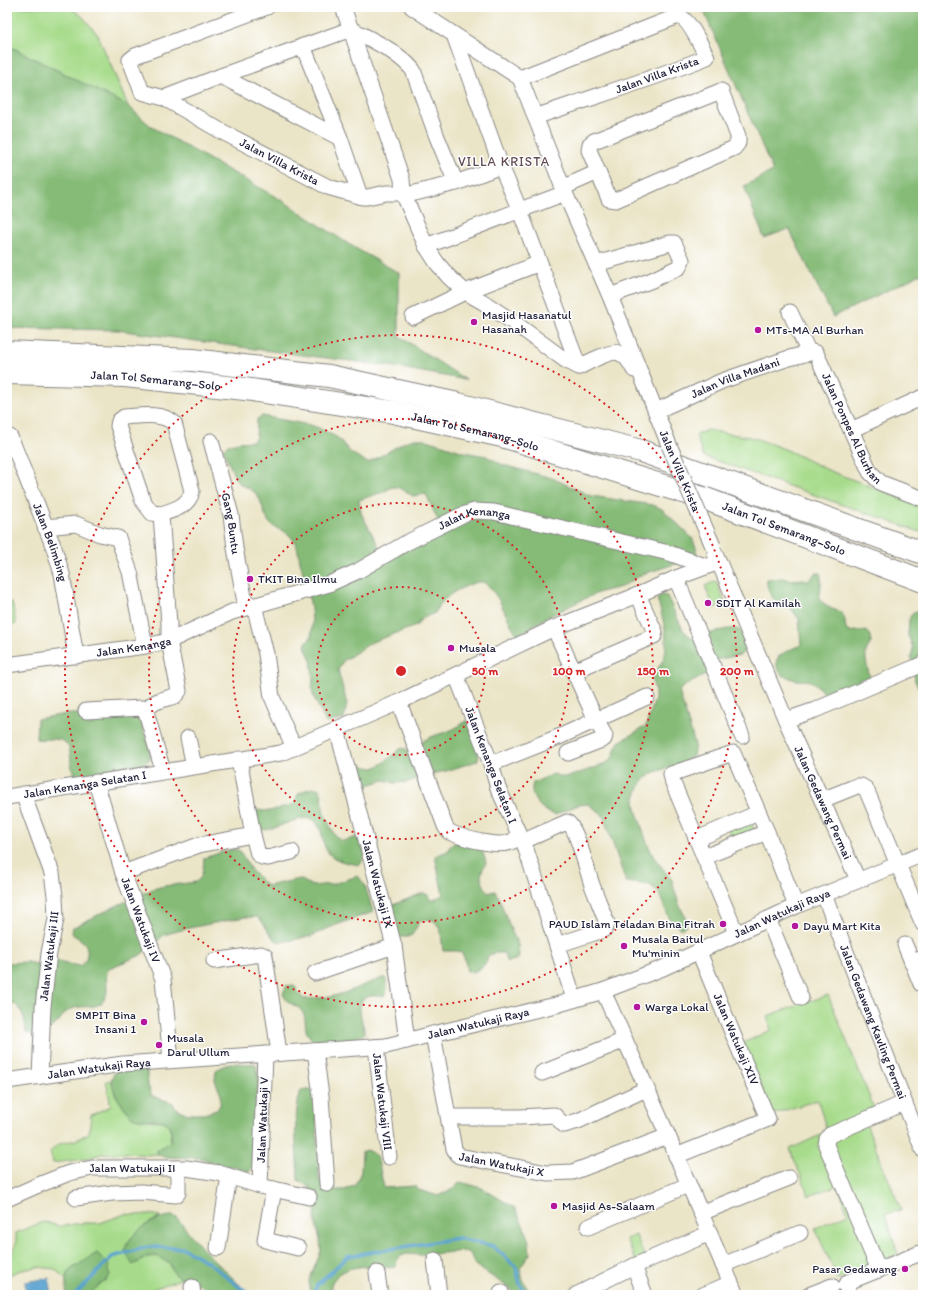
<svg xmlns="http://www.w3.org/2000/svg" width="930" height="1302" font-family="Itim,sans-serif">
<style>
.green{fill:#a7db8b;stroke:#647e63}
.forest{fill:#85bb77;stroke:#546e59;fill-rule:evenodd}
.water{fill:#59a2d0;stroke:#3e6286}
.lines{fill:none;stroke-linecap:round;stroke-linejoin:round}
.stream{stroke:#59a2d0;stroke-width:3.5}
.minor-casing{stroke:#868482;stroke-width:17}
.highway-casing{stroke:#868482;stroke-width:24}
.minor{stroke:#fff;stroke-width:15}
.highway{stroke:#fff;stroke-width:22}
.minor-bridge-casing{stroke:#868482;stroke-width:17;stroke-linecap:butt}
.minor-bridge{stroke:#fff;stroke-width:15}
.ring{fill:none;stroke:#d62828;stroke-width:2;stroke-dasharray:2 4}
.poi-dot{fill:#b5179e;stroke:#fff;stroke-width:1.5}
.labels{text-anchor:middle;stroke-width:3;stroke-linejoin:round;paint-order:stroke}
.street-label{font-size:12px;fill:#22223b;stroke:#fff}
.poi-label{font-size:12px;fill:#22223b;stroke:#fff;text-anchor:start}
.neighbourhood-label{font-size:13px;letter-spacing:1px;fill:#614c55;stroke:#fff}
.centre{fill:#d62828;stroke:#fff;stroke-width:2}
.ring-label{font-size:12px;text-anchor:middle;font-weight:bold;fill:#d62828;stroke:#fff;stroke-width:3;stroke-linejoin:round;paint-order:stroke}
</style>
<rect width="100%" height="100%" fill="#fff"/>
<filter id="ink" filterUnits="userSpaceOnUse"><feTurbulence type="fractalNoise" baseFrequency=".025" numOctaves="2"/><feDisplacementMap in="SourceGraphic" scale="8" xChannelSelector="R" yChannelSelector="G"/><feConvolveMatrix kernelMatrix="1 2 1 2 8 2 1 2 1" color-interpolation-filters="sRGB"/></filter>
<filter id="wash" filterUnits="userSpaceOnUse"><feTurbulence type="fractalNoise" baseFrequency=".012" numOctaves="4" result="noise"/><feDisplacementMap in="SourceGraphic" scale="16" xChannelSelector="R" yChannelSelector="G"/><feGaussianBlur stdDeviation="0.9" result="paint"/><feColorMatrix in="noise" values="0 0 0 0 0 0 0 0 0 0 0 0 0 0 0 0 0 1.4 0 .05"/><feComposite in="paint" operator="in"/></filter>
<g filter="url(#wash)">
<rect width="100%" height="100%" fill="#ebe5c8"/>
<path class="green" d="M7 7H69L82 16 98 35 128 106 7 45Z
M707 430 755 438 787 450 830 471 923 506V533L703 456 696 435Z
M716 581 725 603 714 608 705 586Z
M12 602 16 624 7 626V603Z
M751 821 755 833 732 841 728 829Z
M828 995 874 1108 862 1114 901 1210 885 1214 898 1254 838 1280 815 1228 848 1214 838 1185 809 1196 790 1149 827 1132 818 1100 773 1114 743 1043 771 1030 767 1016Z
M111 1080 115 1094 120 1102 132 1117 148 1120 163 1121 168 1123 171 1132 170 1142 157 1150 158 1154 146 1155 127 1153 102 1154 85 1159 53 1163 50 1152 58 1144 76 1140 89 1133 91 1115 111 1106 106 1081Z
M125 1214 135 1215 150 1214 160 1216V1218C147 1222 133 1234 126 1245L138 1263 147 1257 157 1256 170 1264 174 1273 181 1279 153 1289 150 1295H88L95 1288 107 1280 97 1253 70 1270 65 1279 55 1269 37 1267 18 1271 7 1276V1256C17 1251 16 1243 16 1233L40 1223 45 1222 59 1226 84 1223H100Z
M636 1235 645 1258 636 1261 626 1239Z"/>
<path class="forest" d="M702 7H923V273L833 317 789 229 764 238 744 186 773 171Z
M7 45 128 106 152 127 283 201 350 245 399 273V336L466 380 390 366 255 349 117 330 7 328Z
M262 416 310 425 319 428 338 438 351 453 368 463 405 442 414 439H424L464 452 486 456 503 465 552 478 591 496 653 505 662 509 692 538 696 547 697 557 643 574 621 587 600 592 582 600 544 619 518 635C507 623 497 586 482 582 476 581 467 586 462 588 450 593 440 602 435 613L422 618 416 626 372 642 343 661 338 670 347 704 344 719 326 723 313 695 312 689 313 678 311 660 305 646 307 641 311 638C315 613 307 589 301 565 298 555 299 546 291 537 285 529 274 530 269 522 262 513 263 499 254 492 248 487 241 486 236 480L223 449C231 441 242 442 253 441L256 437 257 419ZM392 487C401 487 406 492 413 496L426 494 443 531 386 560 361 513 359 500 383 492Z
M815 573H820C823 583 819 591 820 600 823 602 827 607 830 608 835 611 841 610 844 617 846 622 844 627 848 632 856 631 874 627 871 642 870 646 866 649 866 653 865 662 869 673 871 681L831 698C822 694 821 688 814 683 808 679 802 681 795 680 791 679 788 676 783 676 766 657 785 652 801 645L799 619 788 604C784 603 781 603 778 602 770 599 766 585 767 579L782 578 792 580 803 579 808 580 812 578Z
M662 595 667 596 683 630 694 640C701 636 733 624 740 631 745 636 745 645 744 652L740 655 716 660C715 663 713 667 711 669 703 680 687 681 679 691L695 745 693 756 686 762 652 773 641 783 635 798 636 809 646 840 653 856 672 880 678 902 687 921 685 926 681 929 671 922 658 892 650 885 626 882 604 818 602 814 588 804 578 805 555 815C542 811 528 798 533 783L553 774 563 777H568L605 764 613 757 616 747 619 742 646 726 655 699V689L651 679C654 673 660 667 663 660 671 641 662 617 657 598Z
M923 609V692L919 689 915 681 911 658 913 648 908 635 909 620 911 615 918 610Z
M66 714H135C142 722 151 748 150 759L142 765 118 767 92 775H76C66 765 76 746 61 740 54 738 43 740 36 739L37 719Z
M468 721 479 756 477 761 446 771 430 774 421 743C431 734 446 734 457 727 461 725 463 722 468 721Z
M401 748 406 749C412 755 419 769 418 778L408 782 395 783 384 780 358 788 352 764C360 763 364 766 371 768 379 769 394 754 401 748Z
M313 788H318C324 795 322 801 323 809 324 815 328 821 330 826 338 842 339 843 357 837L361 841 365 856 360 865C349 863 334 862 327 851 321 842 324 825 311 819 301 815 280 827 270 829 265 830 261 830 257 829L253 810 270 811 294 804 298 794 308 789Z
M455 843H474L483 852 486 863C478 876 481 880 488 893L495 891 498 896 514 937 518 945 519 956 518 959 507 962 504 953H496L489 955C485 966 483 967 473 972L467 971 465 960 462 953 457 951H443C441 938 443 926 431 919L420 921 412 935 407 937H396L388 907 423 893 428 895 430 900H433L443 895 435 856 448 851 450 846Z
M235 849 240 851 251 870 267 886 300 879 312 886 333 884 358 876 365 885 373 912 336 925 311 936 282 942 277 941 273 938 261 920 257 917H245L189 928 163 935 156 943 139 956 109 968C103 977 110 989 105 998 100 1010 84 1005 74 1008 62 1012 63 1018 56 1024 50 1029 40 1032 33 1035L26 1032C25 1021 24 1012 15 1004H7V963L27 962 41 965 57 960 68 964 80 966C84 963 86 960 87 955 89 942 80 940 71 933L72 928 116 906 153 889 164 886 196 882C204 877 203 866 204 858L229 850Z
M382 978H385C388 984 387 989 386 995 381 997 376 995 371 996 352 999 363 1021 365 1033 359 1040 325 1043 317 1041 314 1041 310 1038 309 1036 303 1030 308 1018 301 1010 294 1003 287 1005 283 994L286 986 294 985 303 999 330 997 344 993Z
M230 1063 256 1064 259 1081 256 1097 254 1118 251 1129V1140L255 1162 249 1172 235 1167 220 1165 201 1158 163 1157 158 1154 157 1150 170 1142C172 1136 172 1129 168 1124 163 1117 141 1122 132 1117 128 1114 127 1110 124 1107 119 1101 116 1096 113 1088 111 1081 111 1077 116 1071L143 1069 147 1072V1083L152 1096 173 1103 175 1108 188 1114H204L217 1110 220 1105 221 1095 215 1080 216 1070Z
M301 1090H310L315 1092 319 1177 320 1182 334 1190H345L355 1185 361 1172 362 1152 367 1150 376 1155 378 1160 384 1188 415 1186 419 1190 438 1196 453 1189 460 1182 482 1188 515 1208 528 1236 530 1254 520 1268 522 1277 530 1295H516L512 1290 475 1265 470 1253 464 1251 421 1255 406 1254 401 1256 397 1260 396 1266C390 1269 388 1267 382 1267 366 1266 349 1265 337 1276 331 1282 330 1286 332 1295H311L309 1281 321 1251 320 1240 315 1220 316 1200 309 1187 298 1180C297 1150 292 1119 301 1090Z
M172 1216 177 1218C189 1233 201 1248 214 1260 226 1272 238 1282 249 1295H223L209 1290 191 1280 181 1279 174 1273 170 1264 157 1256 147 1257 133 1265 125 1251C129 1232 155 1217 172 1216Z
M97 1253 108 1263 110 1275C105 1283 95 1288 88 1295H66C68 1283 62 1282 70 1270Z"/>
<path class="water" d="M49 1278 52 1294 26 1295 25 1282Z"/>
<g class="lines">
<path class="stream" d="M75 1295 112 1257 148 1247 183 1248 208 1262 238 1286 252 1295
M313 1295 317 1285 348 1256 458 1238 493 1246 516 1267 520 1284 526 1295"/>
</g>
</g>
<g filter="url(#ink)">
<g class="lines">
<g class="minor-casing">
<g id="minor">
<path id="s1" d="M267 7 135 56 130 60 142 92 164 98 219 130 328 187 363 197H367L386 193H403L411 194 456 183 501 166"/>
<path d="M343 7 402 179 403 193 426 246 437 263 448 276 465 292 483 302 516 324 565 360 579 367 520 211 501 166 454 35"/>
<path d="M412 7 520 78 565 193 610 296 669 445"/>
<path d="M303 46 340 138 360 196"/>
<path d="M221 76 340 138"/>
<path d="M520 78 678 16C689 18 701 46 707 57 651 80 592 97 535 117"/>
<path d="M164 98 221 76 351 29C372 40 397 51 413 70L437 137 456 183"/>
<path d="M562 188 598 172 589 150 590 144 594 141 721 91 738 136V143L734 148 616 200 609 199 598 172"/>
<path d="M426 246 565 193"/>
<path d="M596 264 670 243H674L682 260 679 267 652 280 610 296"/>
<path d="M790 312 809 353"/>
<path d="M413 317 465 292 540 263"/>
<path d="M579 367C587 363 611 350 619 353 626 355 631 364 634 370"/>
<path id="s2" d="M656 411 722 381 786 359 812 352 816 353 870 472 881 483 923 499"/>
<path d="M851 430 923 397"/>
<path id="s3" d="M7 436 10 437 14 446 54 548 62 574 76 656"/>
<path id="s4" d="M211 441 231 515 235 548 246 608"/>
<path d="M45 527 76 524 100 534 118 538 130 572 145 646"/>
<path id="s5" d="M715 553 788 725 858 880"/>
<path d="M676 578 742 736"/>
<path d="M254 605 266 654 272 697 294 748"/>
<path id="s6" d="M7 665 145 646 169 641 232 612 329 584 358 571 406 543 462 515 474 511 494 512 669 553 705 566"/>
<path d="M574 671 654 636 655 632 638 595"/>
<path d="M399 702 445 826 449 832C461 837 517 856 518 832L498 788 491 764 456 675"/>
<path d="M86 711 142 708 147 715 163 771"/>
<path d="M145 711C154 700 162 700 175 696L179 691 169 641V624L161 514C174 510 189 506 192 491L174 423C161 412 140 416 124 417L119 421 118 426 143 501 152 513 161 514"/>
<path d="M786 720 815 710 923 664"/>
<path id="s7" d="M337 729 394 946 407 1041"/>
<path d="M188 738 194 766"/>
<path d="M568 753 604 739 605 736 596 720 647 697"/>
<path d="M491 764 561 736 596 720 554 628"/>
<path id="s8" d="M96 782 123 873 163 979 171 1060"/>
<path d="M23 794 52 873 55 896 56 919 49 953 43 1007 40 1076"/>
<path id="s9" d="M7 797 281 753 399 702 554 628 638 595 676 578 719 562"/>
<path d="M822 800 857 786H861L866 789 923 924"/>
<path d="M253 835 258 854 262 857 268 858 292 852"/>
<path d="M697 839 758 813"/>
<path d="M704 857 767 832 796 906"/>
<path d="M123 873 199 845 253 835 239 759"/>
<path id="s10" d="M824 895 923 1150"/>
<path d="M768 919 801 998"/>
<path d="M736 933 673 783 671 774 733 753 767 832"/>
<path d="M557 945 603 930 606 927 607 923C602 910 597 898 592 885 588 873 576 826 567 822L526 840 524 843 574 999"/>
<path d="M905 945 912 962"/>
<path d="M214 961 261 954 265 956 279 1053"/>
<path d="M315 973 394 946"/>
<path d="M921 984 912 962 923 958"/>
<path d="M603 991 668 1136 736 1295"/>
<path id="s11" d="M433 1034 454 1149 459 1156 547 1173 573 1172 668 1136"/>
<path id="s12" d="M376 1047 389 1157"/>
<path d="M315 1051 321 1096 327 1184"/>
<path d="M542 1073 625 1040"/>
<path id="s13" d="M7 1081 123 1064 386 1046 433 1034 556 1005 603 991 663 968 796 906 923 854"/>
<path d="M449 1117H521L554 1115 564 1125 578 1121 646 1089"/>
<path d="M676 1156 768 1119 699 952"/>
<path id="s14" d="M260 1186 265 1054"/>
<path d="M274 1189 265 1240 298 1248"/>
<path d="M76 1198 112 1193 141 1192 176 1195 178 1193V1168"/>
<path id="s15" d="M7 1199 36 1186 69 1173 92 1168H186L219 1173 260 1186 309 1197"/>
<path d="M701 1213 789 1178"/>
<path d="M588 1227 688 1185"/>
<path d="M218 1248 229 1176"/>
<path d="M435 1260 439 1295"/>
<path d="M723 1265 800 1233"/>
<path d="M634 1266 645 1295"/>
<path d="M879 1270 826 1145 827 1139 830 1135 904 1103"/>
<path d="M377 1273 380 1295"/>
<path d="M192 1287 193 1295"/>
<path d="M501 1292V1295"/>
<path d="M576 1295 634 1266 710 1233"/>
<path d="M703 1295 731 1283"/>
<path d="M809 1295 832 1286"/>
<path d="M850 1295 846 1286 848 1282 923 1252"/>
</g>
</g>
<g class="highway-casing">
<g id="highway">
<path d="M7 352 193 360 329 376 458 404 641 451 923 553"/>
<path id="s16" d="M7 373 125 376 245 389 393 412 502 436 706 499 923 581"/>
</g>
</g>
<use href="#minor" class="minor"/>
<use href="#highway" class="highway"/>
<g class="minor-bridge-casing">
<path id="minor-bridge" d="M669 445 713 546"/>
</g>
<use href="#minor-bridge" class="minor-bridge"/>
</g>
</g>
<g class="ring">
<circle cx="401" cy="671" r="84"/>
<circle cx="401" cy="671" r="168"/>
<circle cx="401" cy="671" r="252"/>
<circle cx="401" cy="671" r="336"/>
</g>
<g class="poi-dot">
<circle cx="474" cy="322" r="4"/>
<circle cx="758" cy="330" r="4"/>
<circle cx="250" cy="579" r="4"/>
<circle cx="708" cy="603" r="4"/>
<circle cx="451" cy="648" r="4"/>
<circle cx="723" cy="924" r="4"/>
<circle cx="795" cy="926" r="4"/>
<circle cx="624" cy="946" r="4"/>
<circle cx="637" cy="1007" r="4"/>
<circle cx="144" cy="1022" r="4"/>
<circle cx="159" cy="1045" r="4"/>
<circle cx="554" cy="1206" r="4"/>
<circle cx="905" cy="1269" r="4"/>
</g>
<g class="labels">
<g class="street-label">
<text transform="translate(657 75) rotate(-20)" y="4">Jalan Villa Krista</text>
<text dy="4" stroke="none"><textPath href="#s1" startOffset="336">Jalan Villa Krista</textPath></text>
<text dy="4" stroke="none"><textPath href="#s2" startOffset="86">Jalan Villa Madani</textPath></text>
<text dy="4" stroke="none"><textPath href="#s16" startOffset="149">Jalan Tol Semarang–Solo</textPath></text>
<text dy="4" stroke="none"><textPath href="#s2" startOffset="255">Jalan Ponpes Al Burhan</textPath></text>
<text dy="4" stroke="none"><textPath href="#s16" startOffset="473">Jalan Tol Semarang–Solo</textPath></text>
<text transform="translate(680 471) rotate(67)" y="4">Jalan Villa Krista</text>
<text dy="4" stroke="none"><textPath href="#s6" startOffset="496">Jalan Kenanga</textPath></text>
<text dy="4" stroke="none"><textPath href="#s4" startOffset="85">Gang Buntu</textPath></text>
<text dy="4" stroke="none"><textPath href="#s16" startOffset="797">Jalan Tol Semarang–Solo</textPath></text>
<text dy="4" stroke="none"><textPath href="#s3" startOffset="116">Jalan Belimbing</textPath></text>
<text dy="4" stroke="none"><textPath href="#s6" startOffset="128">Jalan Kenanga</textPath></text>
<text transform="translate(491 765) rotate(69)" y="4">Jalan Kenanga Selatan I</text>
<text dy="4" stroke="none"><textPath href="#s9" startOffset="79">Jalan Kenanga Selatan I</textPath></text>
<text dy="4" stroke="none"><textPath href="#s5" startOffset="272">Jalan Gedawang Permai</textPath></text>
<text dy="4" stroke="none"><textPath href="#s7" startOffset="160">Jalan Watukaji IX</textPath></text>
<text dy="4" stroke="none"><textPath href="#s13" startOffset="800">Jalan Watukaji Raya</textPath></text>
<text dy="4" stroke="none"><textPath href="#s8" startOffset="145">Jalan Watukaji IV</textPath></text>
<text transform="translate(49 956) rotate(-83)" y="4">Jalan Watukaji III</text>
<text dy="4" stroke="none"><textPath href="#s10" startOffset="136">Jalan Gedawang Kavling Permai</textPath></text>
<text dy="4" stroke="none"><textPath href="#s13" startOffset="476">Jalan Watukaji Raya</textPath></text>
<text transform="translate(736 1039) rotate(67)" y="4">Jalan Watukaji XIV</text>
<text dy="4" stroke="none"><textPath href="#s13" startOffset="93">Jalan Watukaji Raya</textPath></text>
<text dy="4" stroke="none"><textPath href="#s12" startOffset="55">Jalan Watukaji VIII</textPath></text>
<text dy="4" stroke="none"><textPath href="#s14" startOffset="66">Jalan Watukaji V</textPath></text>
<text dy="4" stroke="none"><textPath href="#s11" startOffset="169">Jalan Watukaji X</textPath></text>
<text dy="4" stroke="none"><textPath href="#s15" startOffset="131">Jalan Watukaji II</textPath></text>
</g>
<g class="poi-label">
<text x="482" y="319">Masjid Hasanatul<tspan x="482" dy="14">Hasanah</tspan></text>
<text x="766" y="334">MTs-MA Al Burhan</text>
<text x="258" y="583">TKIT Bina Ilmu</text>
<text x="716" y="607">SDIT Al Kamilah</text>
<text x="459" y="652">Musala</text>
<text x="715" y="928" text-anchor="end">PAUD Islam Teladan Bina Fitrah</text>
<text x="803" y="930">Dayu Mart Kita</text>
<text x="632" y="943">Musala Baitul<tspan x="632" dy="14">Mu'minin</tspan></text>
<text x="645" y="1011">Warga Lokal</text>
<text x="136" y="1019" text-anchor="end">SMPIT Bina<tspan x="136" dy="14">Insani 1</tspan></text>
<text x="167" y="1042">Musala<tspan x="167" dy="14">Darul Ullum</tspan></text>
<text x="562" y="1210">Masjid As-Salaam</text>
<text x="897" y="1273" text-anchor="end">Pasar Gedawang</text>
</g>
<g class="neighbourhood-label">
<text x="504" y="166">VILLA KRISTA</text>
</g>
</g>
<circle cx="401" cy="671" r="6" class="centre"/>
<g class="ring-label">
<text x="485" y="675">50 m</text>
<text x="569" y="675">100 m</text>
<text x="653" y="675">150 m</text>
<text x="737" y="675">200 m</text>
</g>
<rect width="930" height="1302" fill="none" stroke="#fff" stroke-width="24"/>
</svg>
